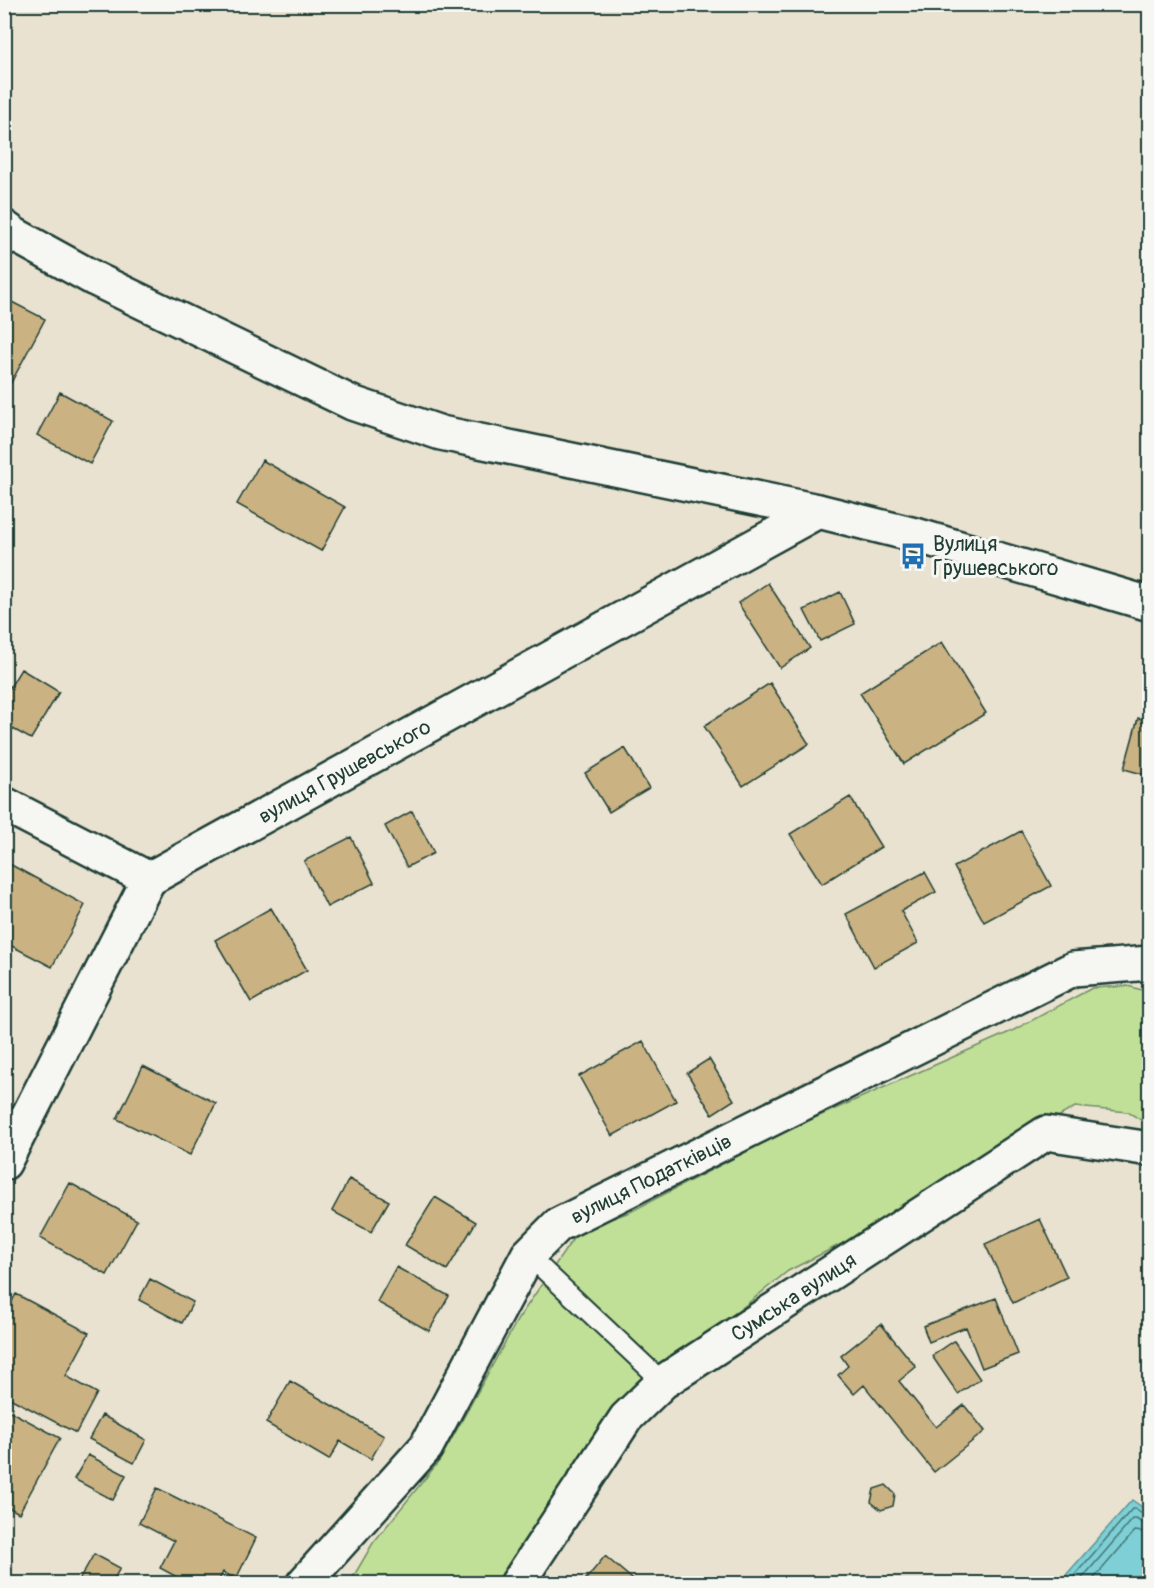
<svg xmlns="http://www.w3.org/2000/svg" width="1154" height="1588" font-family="Pangolin,sans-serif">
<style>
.green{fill:#c0df97;stroke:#708e66;stroke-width:1.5}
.water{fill:#7ecfd6;stroke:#589595;stroke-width:1.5}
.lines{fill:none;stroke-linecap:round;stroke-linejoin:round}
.shore{stroke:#457775;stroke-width:1.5}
.building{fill:#cab282;stroke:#1f3d34;stroke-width:1.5}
.lane-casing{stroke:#1f3d34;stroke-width:22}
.street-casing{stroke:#1f3d34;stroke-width:38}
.secondary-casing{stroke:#1f3d34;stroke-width:38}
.lane{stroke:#f6f6f2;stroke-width:18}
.street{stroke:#f6f6f2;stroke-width:33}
.secondary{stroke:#f6f6f2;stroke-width:33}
.labels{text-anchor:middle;stroke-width:6;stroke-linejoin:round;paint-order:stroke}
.poi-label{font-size:21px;fill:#1f3d34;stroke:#f6f6f2;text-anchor:start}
.street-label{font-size:21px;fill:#1f3d34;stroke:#f6f6f2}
</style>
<rect width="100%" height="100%" fill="#e9e2d0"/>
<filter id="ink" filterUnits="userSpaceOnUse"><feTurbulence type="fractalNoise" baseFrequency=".0167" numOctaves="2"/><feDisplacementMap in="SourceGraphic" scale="12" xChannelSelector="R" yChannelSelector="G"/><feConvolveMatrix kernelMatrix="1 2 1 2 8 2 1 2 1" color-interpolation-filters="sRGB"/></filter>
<g filter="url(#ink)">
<path class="green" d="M1128 986 1149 992V1125L1128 1112 1075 1107 948 1181 920 1204 788 1271 669 1367 638 1385 592 1437 498 1583 349 1584 373 1543 440 1460 518 1319 579 1230 630 1212 794 1127 1012 1031 1092 988Z"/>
<path class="water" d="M1132 1500 1149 1512V1561L1144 1569 1140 1583H1059Z"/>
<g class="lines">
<path class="shore" d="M1067 1584 1132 1509H1135L1145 1516H1150
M1077 1584 1133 1519H1136L1143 1523 1150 1524
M1089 1584 1135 1531 1150 1533"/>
</g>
<path class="building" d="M4 298 45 319 4 396Z
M60 392 113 421 90 464 37 435Z
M262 460 345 507 321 551 237 504Z
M768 583 810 648 780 668 738 603Z
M840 592 855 624 820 641 804 610Z
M942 642 986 713 904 764 860 693Z
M21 669 59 692 31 739 4 724V697Z
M770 683 809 744 743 786 704 726Z
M1138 718 1150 721V776L1124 769Z
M625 748 649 788 609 812 585 773Z
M850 797 881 847 822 884 790 834Z
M412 811 434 853 407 867 385 826Z
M1021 831 1051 886 984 922 954 867Z
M351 837 374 883 327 907 304 861Z
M4 861 85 905 52 967 4 942Z
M925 872 936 892 901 911 918 943 874 967 846 914Z
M271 908 307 970 251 1002 215 940Z
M643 1041 676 1101 612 1136 579 1076Z
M709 1059 734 1100 712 1114 687 1073Z
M143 1066 216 1103 190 1155 117 1119Z
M349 1179 389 1201 371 1232 332 1211Z
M70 1183 137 1220 107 1275 40 1238Z
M435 1197 476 1222 447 1270 405 1245Z
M1040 1219 1067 1277 1013 1303 985 1244Z
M396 1267 449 1296 429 1331 377 1302Z
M150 1279 193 1302 182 1323 139 1300Z
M16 1294 89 1333 66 1376 97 1393 76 1433 4 1395V1316Z
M996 1298 1018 1354 982 1368 966 1327 929 1342 923 1326Z
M881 1324 916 1367 899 1381 936 1427 964 1405 985 1431 934 1472 864 1385 854 1394 838 1375 848 1366 841 1356Z
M954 1341 980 1379 958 1394 932 1356Z
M290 1381 384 1436 371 1459 340 1441 329 1460 266 1423Z
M4 1408 60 1438 19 1513 4 1505Z
M102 1415 146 1440 134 1463 89 1439Z
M88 1455 126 1475 113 1500 74 1479Z
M886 1485 895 1494 893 1506 881 1510 871 1502 874 1489Z
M157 1488 256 1538 236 1579 223 1572 217 1584H190L160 1568 174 1541 139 1523Z
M94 1554 120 1568 111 1584H77Z
M605 1556 638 1584H582Z"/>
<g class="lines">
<g class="lane-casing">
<path id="lane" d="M528 1255 663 1382"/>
</g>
<g class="street-casing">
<g id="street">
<path d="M4 804 149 879"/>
<path id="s1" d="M4 1163 149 879 818 511"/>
<path id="s2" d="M303 1584 426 1447 528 1255 558 1225 1073 969 1150 963"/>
<path id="s3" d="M517 1584 626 1418 663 1382 1046 1133 1150 1149"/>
</g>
</g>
<g class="secondary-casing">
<path id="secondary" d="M4 227 15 235 95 279 352 403 441 433 818 511 919 536 1150 604"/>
</g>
<use href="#lane" class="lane"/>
<use href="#street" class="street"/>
<use href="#secondary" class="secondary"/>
</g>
</g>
<defs>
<g id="bus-bare" transform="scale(2.07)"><path d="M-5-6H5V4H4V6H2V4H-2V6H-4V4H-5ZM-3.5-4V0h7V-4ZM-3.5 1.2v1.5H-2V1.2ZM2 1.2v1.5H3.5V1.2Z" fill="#1f6fb2" stroke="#f6f6f2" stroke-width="2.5" paint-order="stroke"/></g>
</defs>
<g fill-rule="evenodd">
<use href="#bus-bare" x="913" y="556"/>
</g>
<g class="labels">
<g class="poi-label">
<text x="933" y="551">Вулиця<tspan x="933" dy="24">Грушевського</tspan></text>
</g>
<g class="street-label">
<text dy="7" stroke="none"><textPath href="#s1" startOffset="542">вулиця Грушевського</textPath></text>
<text dy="7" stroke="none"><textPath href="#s2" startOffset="548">вулиця Податківців</textPath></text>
<text dy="7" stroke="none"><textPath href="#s3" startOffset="406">Сумська вулиця</textPath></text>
</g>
</g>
<rect width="1154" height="1588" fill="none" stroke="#f6f6f2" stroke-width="24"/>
<rect x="12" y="12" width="1130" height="1564" fill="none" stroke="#1f3d34" stroke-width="2" filter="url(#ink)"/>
</svg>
